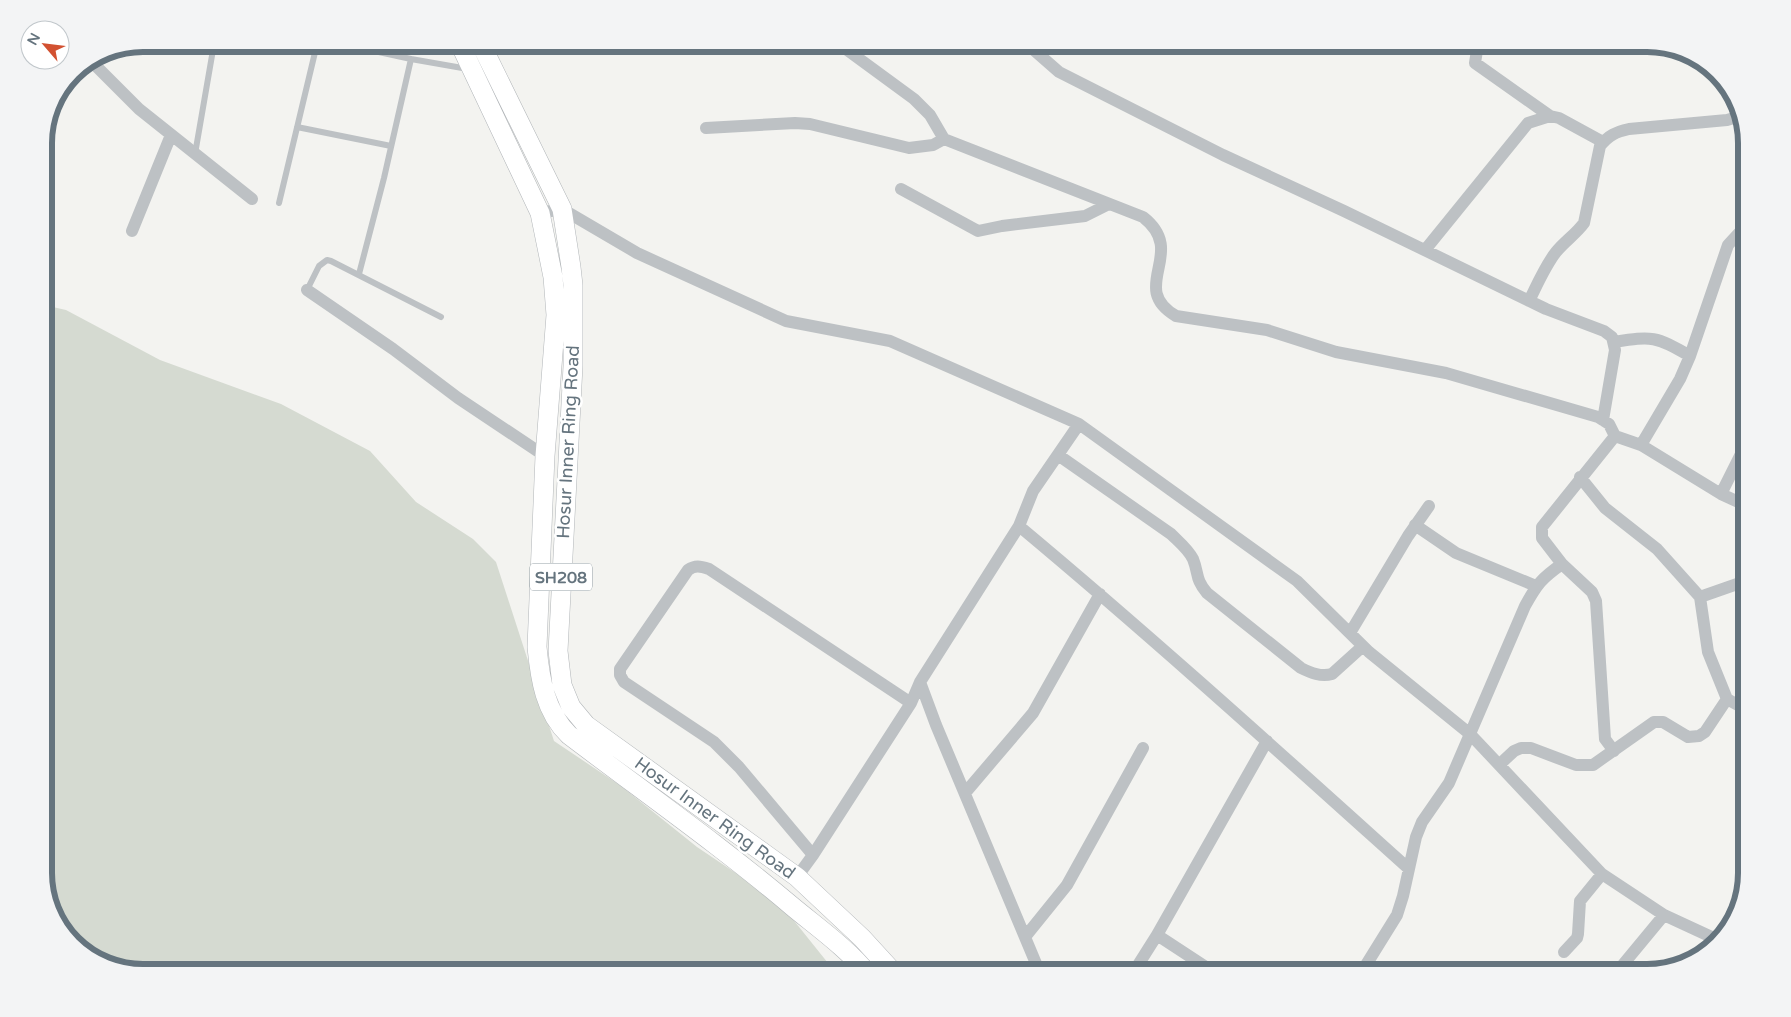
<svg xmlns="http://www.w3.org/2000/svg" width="1791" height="1017" font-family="'Varela Round',sans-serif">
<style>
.green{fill:#d5dad1}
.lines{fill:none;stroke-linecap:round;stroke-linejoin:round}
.primary-casing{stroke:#b1b5b8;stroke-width:20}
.service{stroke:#bdc1c4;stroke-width:6}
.minor{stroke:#bdc1c4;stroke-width:12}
.primary{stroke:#fff;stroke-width:19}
.labels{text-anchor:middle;stroke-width:5;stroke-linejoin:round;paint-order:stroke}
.shield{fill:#fff;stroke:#939ea5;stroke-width:1}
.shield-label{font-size:16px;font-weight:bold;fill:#65747e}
.street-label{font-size:18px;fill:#65747e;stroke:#fff}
.rim{fill:none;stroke:#65747e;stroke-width:6}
</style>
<rect width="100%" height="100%" fill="#f3f3f0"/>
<path class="green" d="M44 305 66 310 160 360 281 404 370 451 416 502 473 539 496 562 554 741 621 786 697 847 779 902 836 973H144L94 960 60 929 44 880Z"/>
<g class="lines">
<g class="primary-casing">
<path id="primary" d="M460 44 540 213 553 277 556 315 545 456 537 647C540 679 545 712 569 735 644 792 721 846 793 907 817 927 848 949 867 973
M481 44 562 209 571 267 573 285V366L558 651 562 685 571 707 586 725 797 877 862 938 894 973"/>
</g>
<path class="service" d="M342 44 411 59 468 69
M297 127 391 146
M195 154 214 44
M279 203 317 44
M359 274 384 178 411 59
M307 290 319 266 327 260 331 261 441 317"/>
<path class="minor" d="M839 44 914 99 930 115 944 139 1143 217C1189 253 1127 287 1176 316L1267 330 1336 352 1446 373 1598 417 1609 424 1615 436 1641 445 1721 494 1747 506
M1027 44 1059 72 1223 155 1344 211 1546 309 1604 331 1612 337 1615 350 1603 420
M1478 44 1475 63 1550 116
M91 61 139 109 252 199
M706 128 795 123 810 124 909 148 933 145 944 139
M901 189 978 231 1002 226 1085 216 1109 204
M540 213 562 209 637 253 786 321 890 341 1079 424 1033 491 1019 526 920 682 936 725 1040 973
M132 231 171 135
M1425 250 1528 123 1550 116 1559 118 1603 142
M307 290 393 349 458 398 545 456
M1529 301C1537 285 1545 266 1556 252 1565 241 1576 234 1584 223L1600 146C1609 135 1616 132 1629 129L1727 120 1741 116
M1614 342C1653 336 1655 336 1690 356
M1079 424 1297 581 1369 652 1470 734 1449 783 1422 822 1416 837 1403 896 1397 915 1361 973
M1641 445 1680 379 1690 356 1728 245 1739 233 1747 230
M1058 455 1171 534C1179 542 1188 549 1193 559 1199 574 1195 579 1207 593L1301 668C1311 673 1321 677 1332 674L1363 646
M1580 477 1605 508 1657 549 1700 597 1708 652 1727 699 1747 710
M1721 494 1747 442
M1415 525 1456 553 1536 586
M1019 526C1152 637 1280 753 1409 869
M1562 564C1542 578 1537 584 1525 606L1470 734 1602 874 1664 915 1718 940
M1700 597 1740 583 1747 584
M1350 633 1408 536 1429 506
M1614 751 1605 739 1596 601 1592 592 1562 564 1542 538V527L1615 436
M1499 765 1514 751 1521 748H1531L1576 765H1593L1654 722H1663L1688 737 1699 736 1705 732 1727 699
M965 793 1033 713 1100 594
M813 855 739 767 714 742 624 682 620 675V669L688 570C695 565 700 566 709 569L911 703
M797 877 813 855 911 703 920 682
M1157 935 1215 973
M1025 937 1067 885 1143 748
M1564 952 1577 938 1578 934 1580 901 1602 874
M1133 973 1157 935 1267 741
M1616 973 1664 915"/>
<use href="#primary" class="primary"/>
</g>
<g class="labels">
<rect class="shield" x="530" y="563.5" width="62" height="27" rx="4"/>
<g class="shield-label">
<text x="561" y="583">SH208</text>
</g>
<g class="street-label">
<text transform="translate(568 442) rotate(-87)" y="6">Hosur Inner Ring Road</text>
<text transform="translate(715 818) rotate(36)" y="6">Hosur Inner Ring Road</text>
</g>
</g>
<path d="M0 0H1791V1017H0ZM143 52H1647A91 91 0 0 1 1738 143V873A91 91 0 0 1 1647 964H143A91 91 0 0 1 52 873V143A91 91 0 0 1 143 52Z" fill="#f3f4f5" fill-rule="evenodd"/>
<path class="rim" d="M143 52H1647A91 91 0 0 1 1738 143V873A91 91 0 0 1 1647 964H143A91 91 0 0 1 52 873V143A91 91 0 0 1 143 52Z"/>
<g transform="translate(45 45) rotate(298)"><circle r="24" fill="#ffffff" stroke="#c1c7cb"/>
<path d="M0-4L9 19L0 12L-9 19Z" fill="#d25131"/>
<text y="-8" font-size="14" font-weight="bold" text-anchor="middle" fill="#65747e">N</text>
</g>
</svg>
